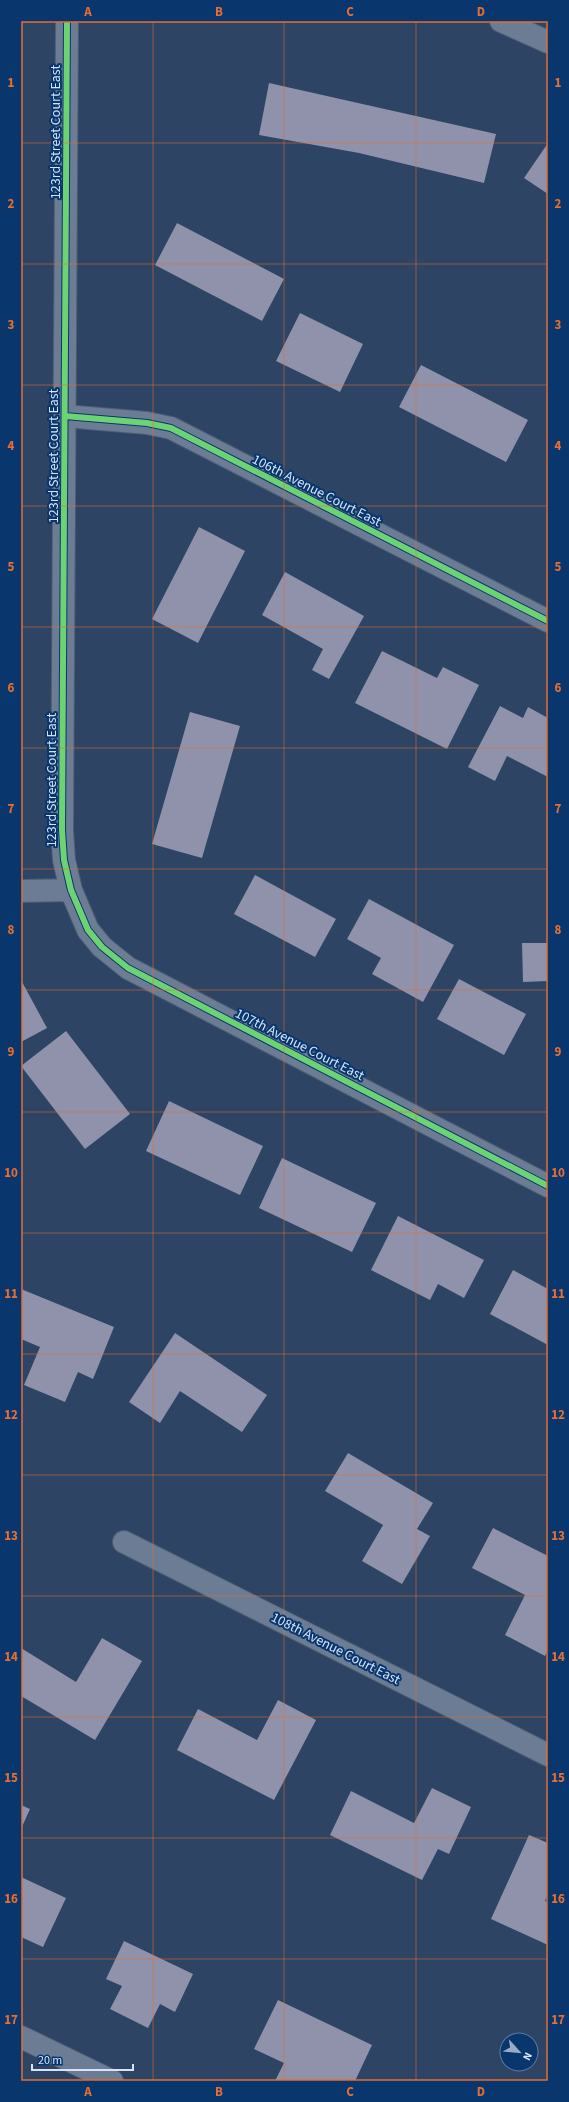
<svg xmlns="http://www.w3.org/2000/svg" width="569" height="2102" font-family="'Source Sans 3',sans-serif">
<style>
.building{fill:#8f92aa}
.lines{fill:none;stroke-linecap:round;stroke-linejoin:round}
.minor-casing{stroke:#4c5c73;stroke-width:24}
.minor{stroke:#6c7c94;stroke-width:22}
.cycleway-casing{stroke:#0a366e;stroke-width:8}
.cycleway{stroke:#6cd273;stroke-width:6}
.grid{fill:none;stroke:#e56e30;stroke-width:1;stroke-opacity:0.55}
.labels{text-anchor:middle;stroke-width:4;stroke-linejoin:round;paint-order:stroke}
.street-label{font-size:14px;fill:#d5e4f9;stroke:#0a366e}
.neatline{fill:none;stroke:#e56e30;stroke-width:1.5}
.grid-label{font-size:13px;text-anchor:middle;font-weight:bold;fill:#e56e30}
</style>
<rect width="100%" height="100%" fill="#2d4464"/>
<path class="building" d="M269 83 496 134 484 183 359 153 259 135Z
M548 143V194L524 178Z
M177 223 284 279 262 321 155 265Z
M300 313 363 344 340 392 276 361Z
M421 365 528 420 506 462 399 407Z
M199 527 245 551 198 643 152 619Z
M285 572 364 616 329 679 312 670 323 649 262 615Z
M382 651 437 678 443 667 479 685 447 749 355 703Z
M500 706 523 718 528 707 548 718V777L507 756 495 781 468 767Z
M190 712 240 726 202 858 152 844Z
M255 875 336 919 315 957 234 914Z
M369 899 454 945 423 1002 372 974 381 958 347 939Z
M522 943H548V981L523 982Z
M459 979 526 1014 504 1055 437 1019Z
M21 980 47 1028 21 1042Z
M66 1031 130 1114 85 1149 21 1066Z
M169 1101 263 1146 240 1195 146 1151Z
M282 1158 376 1203 352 1252 259 1208Z
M398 1216 484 1260 464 1298 438 1284 430 1300 371 1270Z
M513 1270 548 1289V1345L490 1314Z
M21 1289 114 1327 93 1379 78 1372 65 1402 24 1385 40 1347 21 1339Z
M175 1333 267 1395 242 1432 180 1391 160 1423 129 1402Z
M348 1453 433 1503 417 1529 430 1536 402 1584 362 1561 383 1525 325 1491Z
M493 1528 548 1556V1649L545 1656 505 1635 525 1595 472 1568Z
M102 1638 142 1661 95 1740 21 1696V1648L76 1682Z
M278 1700 316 1720 274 1800 177 1750 198 1709 257 1740Z
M432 1788 471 1807 449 1854 438 1849 422 1880 330 1835 351 1791 414 1823Z
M21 1805 30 1809 21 1829Z
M529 1835 548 1843V1894L545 1901 548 1902V1945L491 1919Z
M21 1877 66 1898 43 1947 21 1937Z
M124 1941 193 1974 175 2012 160 2004 148 2028 110 2009 122 1986 106 1979Z
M278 2000 372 2045 355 2081H275L284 2063 254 2049Z"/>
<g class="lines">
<g class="minor-casing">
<path id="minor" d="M67 21 62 830 64 860 71 890 88 930 102 947 128 968 548 1186
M501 21 548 42
M65 416 147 423 171 428 548 621
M21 891 71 890
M124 1542 548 1755
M21 2037 112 2081"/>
</g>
<use href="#minor" class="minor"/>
<g class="cycleway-casing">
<path id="cycleway" d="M67 21 62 830 64 860 71 890 88 930 102 947 128 968 548 1186
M65 416 147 423 171 428 548 621"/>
</g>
<use href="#cycleway" class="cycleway"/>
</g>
<path class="grid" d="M153 21V2081M284 21V2081M416 21V2081M21 143H548M21 264H548M21 385H548M21 506H548M21 627H548M21 748H548M21 869H548M21 990H548M21 1112H548M21 1233H548M21 1354H548M21 1475H548M21 1596H548M21 1717H548M21 1838H548M21 1959H548"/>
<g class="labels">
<g class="street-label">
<text transform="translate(55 132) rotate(-90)" y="5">123rd Street Court East</text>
<text transform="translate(53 456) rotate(-90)" y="5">123rd Street Court East</text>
<text transform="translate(317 490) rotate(27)" y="5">106th Avenue Court East</text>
<text transform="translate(51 780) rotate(-90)" y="5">123rd Street Court East</text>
<text transform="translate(300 1044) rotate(27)" y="5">107th Avenue Court East</text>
<text transform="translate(336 1648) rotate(27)" y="5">108th Avenue Court East</text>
</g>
</g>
<rect width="569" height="2102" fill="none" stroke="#0a366e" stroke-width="44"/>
<g transform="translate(519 2052) rotate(117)"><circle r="19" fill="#0a366e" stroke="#5b7ca6"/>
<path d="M0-3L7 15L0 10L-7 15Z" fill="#9aacc5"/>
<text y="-6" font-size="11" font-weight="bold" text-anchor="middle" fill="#d5e4f9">N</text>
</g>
<path d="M32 2064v6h101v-6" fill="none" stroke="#d5e4f9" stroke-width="2"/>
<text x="38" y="2064" font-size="12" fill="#d5e4f9" stroke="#0a366e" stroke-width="3" paint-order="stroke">20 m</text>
<rect x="22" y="22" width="525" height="2058" class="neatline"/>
<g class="grid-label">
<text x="88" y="16">A</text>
<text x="219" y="16">B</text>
<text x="350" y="16">C</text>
<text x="481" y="16">D</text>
<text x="11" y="87">1</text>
<text x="558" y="87">1</text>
<text x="11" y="208">2</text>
<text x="558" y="208">2</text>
<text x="11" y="329">3</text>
<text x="558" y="329">3</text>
<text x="11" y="450">4</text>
<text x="558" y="450">4</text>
<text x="11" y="571">5</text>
<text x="558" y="571">5</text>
<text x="11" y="692">6</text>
<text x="558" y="692">6</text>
<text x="11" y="813">7</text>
<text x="558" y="813">7</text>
<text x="11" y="934">8</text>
<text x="558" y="934">8</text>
<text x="11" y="1056">9</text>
<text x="558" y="1056">9</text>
<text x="11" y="1177">10</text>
<text x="558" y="1177">10</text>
<text x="11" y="1298">11</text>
<text x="558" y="1298">11</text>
<text x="11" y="1419">12</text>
<text x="558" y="1419">12</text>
<text x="11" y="1540">13</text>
<text x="558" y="1540">13</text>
<text x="11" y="1661">14</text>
<text x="558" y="1661">14</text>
<text x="11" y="1782">15</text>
<text x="558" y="1782">15</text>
<text x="11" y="1903">16</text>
<text x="558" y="1903">16</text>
<text x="11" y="2024">17</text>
<text x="558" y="2024">17</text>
<text x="88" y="2096">A</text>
<text x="219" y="2096">B</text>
<text x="350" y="2096">C</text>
<text x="481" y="2096">D</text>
</g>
</svg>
